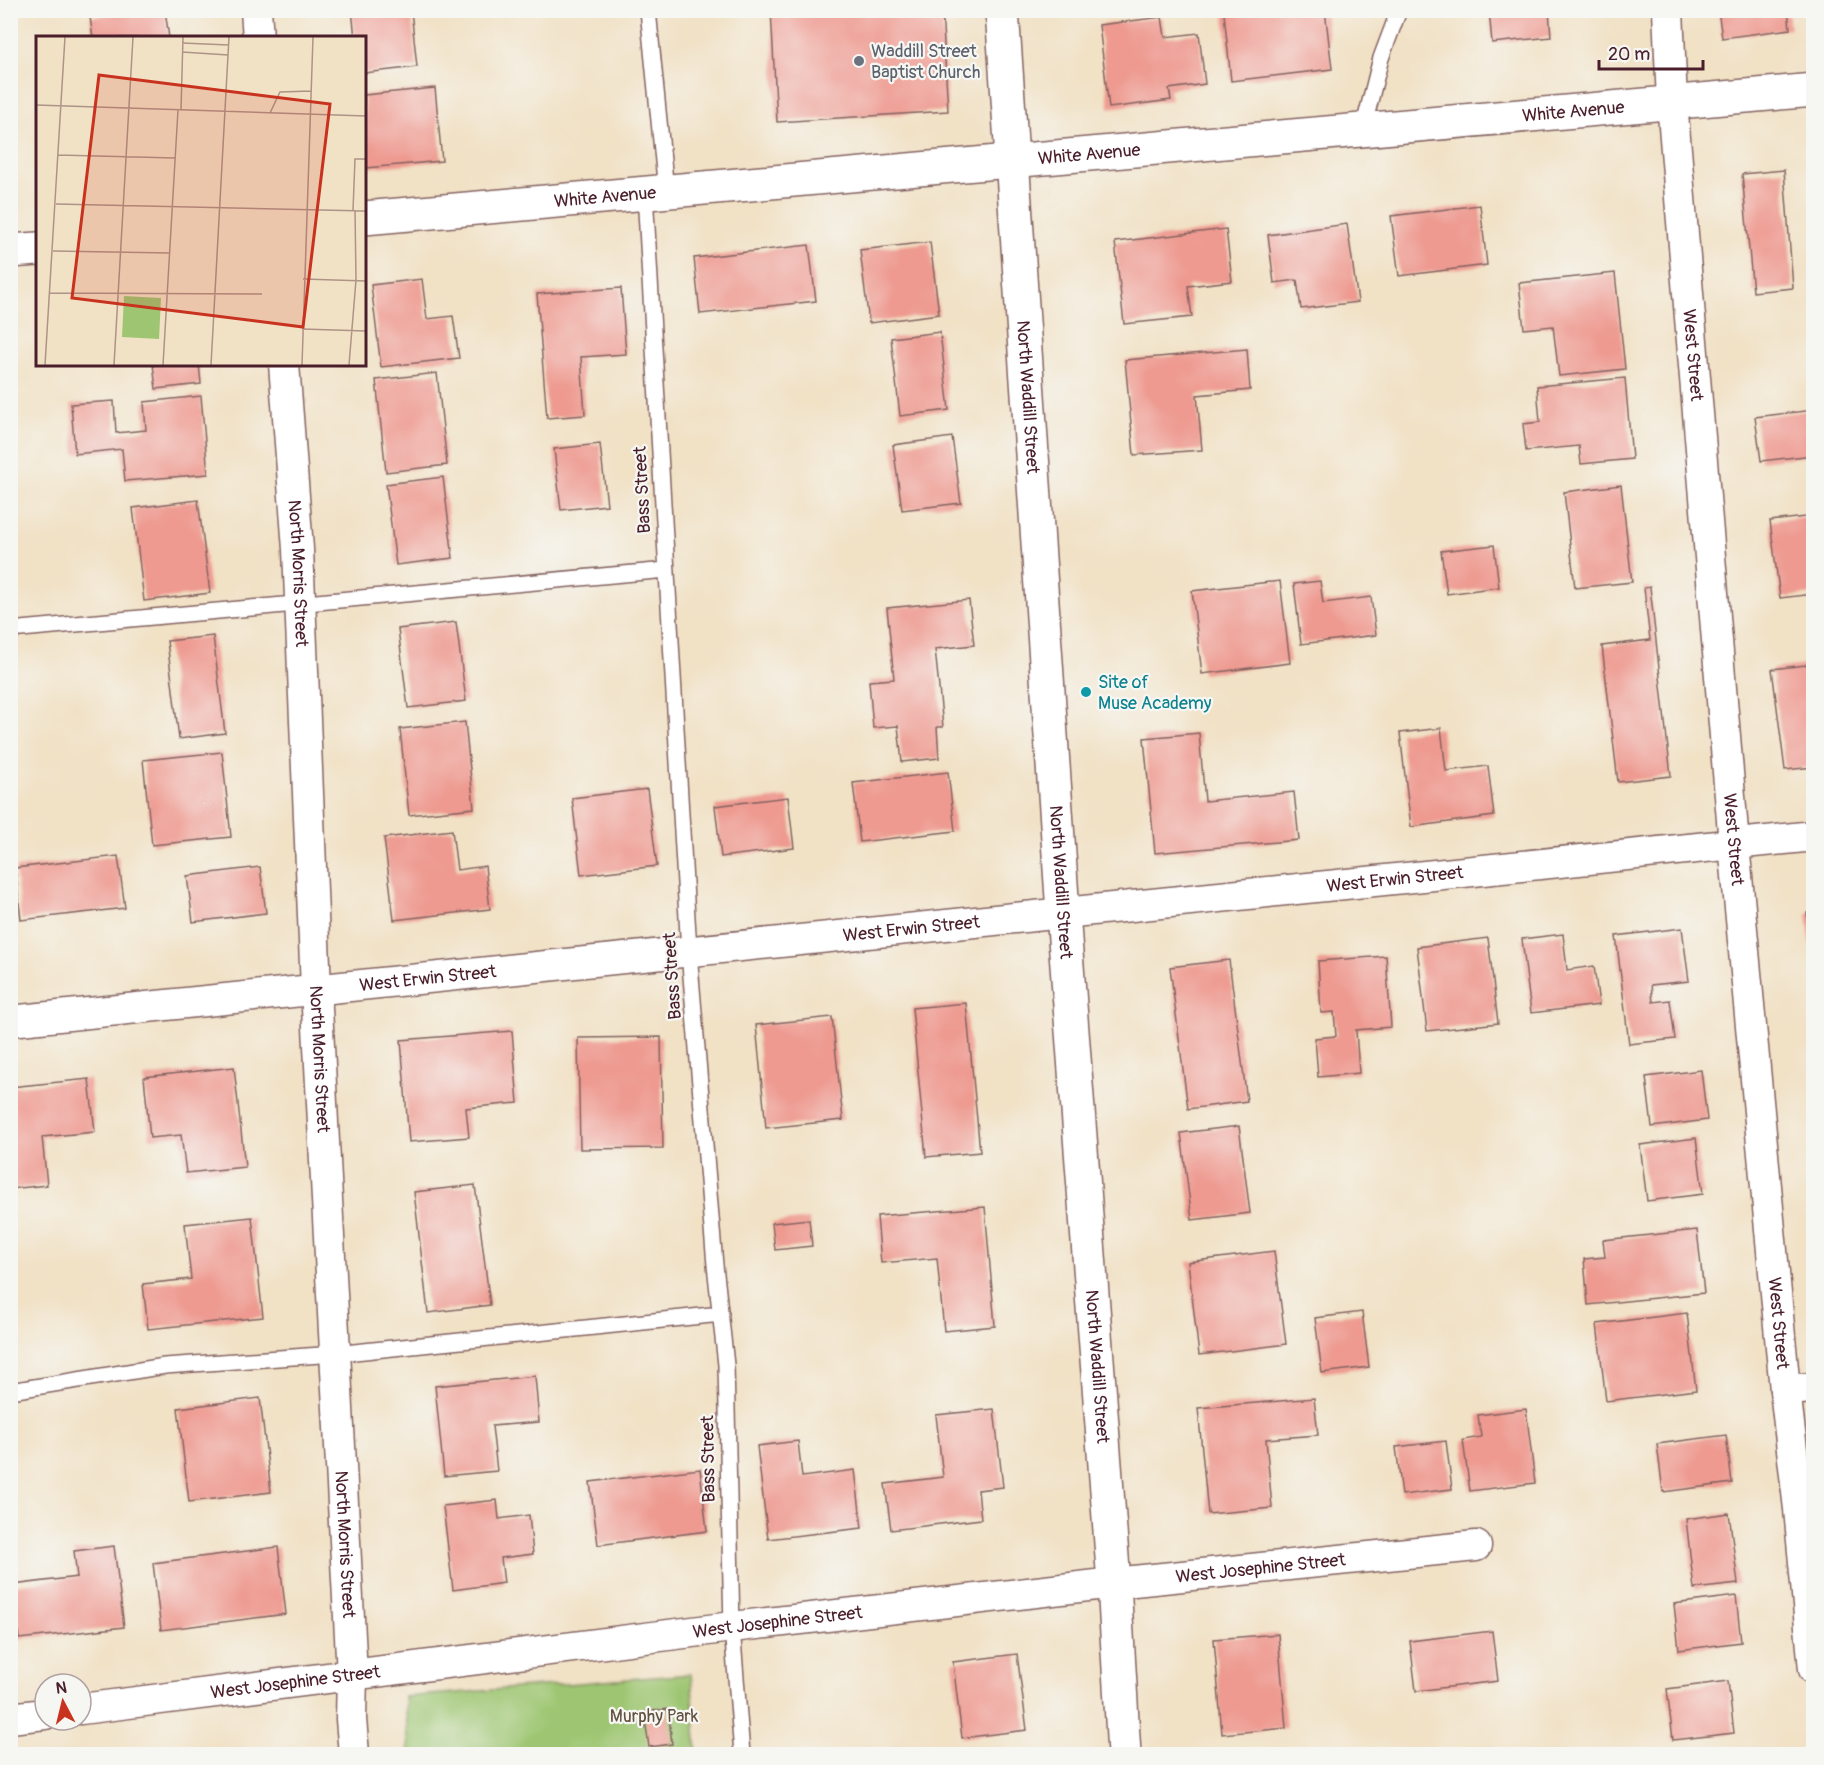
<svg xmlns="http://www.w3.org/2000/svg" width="1824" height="1765" font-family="Pangolin,sans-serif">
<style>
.green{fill:#9ec672;stroke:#74724e;stroke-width:1.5}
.building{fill:#ee9a90}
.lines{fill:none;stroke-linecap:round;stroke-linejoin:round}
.service-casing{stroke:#846361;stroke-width:18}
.minor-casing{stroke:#846361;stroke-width:33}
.tertiary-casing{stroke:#846361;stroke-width:36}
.service{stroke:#fff;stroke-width:15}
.minor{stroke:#fff;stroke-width:30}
.tertiary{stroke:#fff;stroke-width:33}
.worship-dot{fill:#6b7280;stroke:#f6f6f2;stroke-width:2}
.culture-dot{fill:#0f9aa8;stroke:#f6f6f2;stroke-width:2}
.labels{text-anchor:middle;stroke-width:4.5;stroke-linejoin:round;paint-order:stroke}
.worship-label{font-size:18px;fill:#5b616d;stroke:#f6f6f2;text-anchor:start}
.street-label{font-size:18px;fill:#4a1f2b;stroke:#f6f6f2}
.culture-label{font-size:18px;fill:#0d838f;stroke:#f6f6f2;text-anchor:start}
.park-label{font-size:18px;fill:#635140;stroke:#f6f6f2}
.inset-road{fill:none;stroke:#ae9387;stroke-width:1.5}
.view{fill:#c8321e;fill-opacity:0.15;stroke:#c8321e;stroke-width:3}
.inset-edge{fill:none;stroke:#4a1f2b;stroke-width:3}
</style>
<rect width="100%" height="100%" fill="#f6f6f2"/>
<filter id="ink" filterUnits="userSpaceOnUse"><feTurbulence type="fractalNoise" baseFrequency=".0167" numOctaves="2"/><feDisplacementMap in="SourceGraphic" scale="12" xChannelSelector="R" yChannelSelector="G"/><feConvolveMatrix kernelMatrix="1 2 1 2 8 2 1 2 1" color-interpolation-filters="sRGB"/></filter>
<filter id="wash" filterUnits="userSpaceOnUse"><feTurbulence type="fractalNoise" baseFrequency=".008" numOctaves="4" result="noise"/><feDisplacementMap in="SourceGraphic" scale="24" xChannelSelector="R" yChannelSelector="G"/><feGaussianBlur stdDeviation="1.35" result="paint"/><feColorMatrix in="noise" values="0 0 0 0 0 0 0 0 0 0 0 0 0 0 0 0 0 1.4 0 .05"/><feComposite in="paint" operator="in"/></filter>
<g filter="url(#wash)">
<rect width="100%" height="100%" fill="#f1e1c5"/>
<path class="green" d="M691 1674 697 1754H409L405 1697Z"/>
<g id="blocks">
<path class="building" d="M143 10H165L169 38H93L90 17Z
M352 10H411L417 67 364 73V38H355Z
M771 10H942L948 111 777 122Z
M1243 10H1325L1332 69 1231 81 1224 13Z
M1489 10H1549L1551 37 1492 43Z
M1718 10H1788L1790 29 1722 38Z
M1162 17 1165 37 1199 33 1205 84 1169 89 1171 100 1109 108 1099 25Z
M435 88 442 161 366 168 364 95Z
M1784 170 1793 288 1753 292 1742 174Z
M1480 205 1487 265 1399 276 1391 216Z
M1347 224 1358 302 1301 309 1297 280 1274 283 1268 235Z
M1226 229 1232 281 1188 286 1192 317 1124 324 1115 242Z
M930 242 939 314 869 323 860 250Z
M809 245 816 301 700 314 694 258Z
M1615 273 1625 369 1559 376 1553 326 1524 329 1519 283Z
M422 279 427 319 453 316 459 358 381 367 371 285Z
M621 288 626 354 581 357 585 415 547 418 537 294Z
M940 332 949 410 900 416 891 338Z
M1247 349 1250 390 1197 395 1202 450 1134 455 1125 360Z
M153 364H199L201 384 156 389Z
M437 373 447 465 386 472 376 380Z
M1625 378 1632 459 1581 464 1579 446 1526 451 1523 424 1540 422 1537 386Z
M201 396 208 474 125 481 122 449 75 454 71 404 114 401 116 433 146 430 144 402Z
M1814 410V455L1761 461 1755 417Z
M952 437 961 503 902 510 893 445Z
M600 444 607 505 561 510 554 449Z
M443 477 453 558 396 565 386 484Z
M1621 485 1632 582 1575 588 1564 492Z
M198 500 210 593 144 601 133 508Z
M1814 516V594L1780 598 1770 521Z
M1494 545 1499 587 1447 594 1441 551Z
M1280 581 1290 663 1202 674 1192 591Z
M1320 581 1323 603 1371 597 1376 635 1301 644 1294 584Z
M1650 587 1671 776 1618 782 1602 646 1650 640 1644 588Z
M969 600 974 645 935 649 943 727H937L939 758 902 762 898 726 873 728 869 681 894 679 887 608Z
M456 622 466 701 408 708 398 629Z
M213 636 225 733 179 739 167 641Z
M1814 664V767L1785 770 1772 669Z
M465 722 474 808 409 815 400 729Z
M1441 728 1446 771 1488 766 1494 816 1411 827 1400 733Z
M1199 733 1205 801 1294 792 1299 840 1155 853 1144 738Z
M222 752 231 837 152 845 143 760Z
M948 772 955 831 860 842 853 783Z
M647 789 657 866 581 875 572 798Z
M788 797 794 848 721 857 715 806Z
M452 830 457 870 485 866 490 909 394 920 384 838Z
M118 856 125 908 21 920 15 868Z
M260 867 266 913 193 922 187 876Z
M1814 912V955H1812L1807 913Z
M1682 928 1689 981 1651 985 1653 1002 1670 1000 1675 1039 1629 1044 1616 936Z
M1563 934 1567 970 1594 966 1599 1005 1531 1013 1522 939Z
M1488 938 1498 1023 1427 1031 1417 947Z
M1386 956 1391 1027 1356 1030 1359 1073 1318 1077 1315 1038 1336 1036 1334 1012 1321 1013 1318 961Z
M1229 960 1247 1101 1188 1109 1170 967Z
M966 1003 980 1152 926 1157 912 1008Z
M832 1017 843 1120 766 1128 756 1025Z
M512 1031 518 1103 466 1108 469 1137 409 1142 401 1040Z
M661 1037 663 1148 580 1149 578 1038Z
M234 1067 245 1167 186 1173 181 1135 150 1138 144 1077Z
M1701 1070 1707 1120 1652 1127 1646 1077Z
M89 1079 95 1132 42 1137 47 1185 10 1189V1087Z
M1239 1126 1250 1213 1192 1220 1181 1133Z
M1696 1138 1703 1194 1647 1201 1640 1145Z
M475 1185 490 1305 428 1313 414 1192Z
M985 1207 995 1326 944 1331 937 1258 881 1263 877 1216Z
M252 1217 263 1317 148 1329 143 1284 191 1279 185 1224Z
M809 1219 812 1246 775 1250 772 1223Z
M1697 1230 1704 1293 1588 1305 1584 1259 1605 1257 1603 1240Z
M1274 1251 1286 1344 1199 1355 1188 1262Z
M1362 1312 1369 1367 1322 1373 1315 1318Z
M1687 1313 1696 1390 1606 1401 1597 1324Z
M535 1376 539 1422 492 1426 497 1471 444 1476 435 1386Z
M260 1398 271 1492 189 1502 178 1408Z
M1314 1398 1318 1435 1266 1439 1272 1508 1208 1514 1198 1408Z
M994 1409 1003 1487 978 1490 981 1519 891 1530 885 1484 943 1477 936 1415Z
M1526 1409 1535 1483 1470 1491 1463 1440 1481 1437 1478 1415Z
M1726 1435 1732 1483 1663 1492 1657 1444Z
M798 1441 802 1477 855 1470 862 1528 768 1539 757 1446Z
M1446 1441 1452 1489 1402 1495 1396 1447Z
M700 1469 707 1531 598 1545 590 1482Z
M497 1500 499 1519 529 1515 533 1554 501 1558 504 1583 453 1590 443 1506Z
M1729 1513 1738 1584 1694 1589 1686 1519Z
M114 1546 124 1627 19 1639 13 1585 77 1577 74 1551Z
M278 1547 286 1614 161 1630 153 1563Z
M1736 1596 1741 1642 1679 1650 1674 1604Z
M1492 1631 1498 1681 1416 1691 1410 1641Z
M1278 1634 1286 1728 1222 1734 1214 1639Z
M1017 1654 1027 1730 962 1738 953 1662Z
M1728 1681 1734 1733 1673 1740 1667 1689Z
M668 1709 672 1744 649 1747 644 1712Z"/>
</g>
</g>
<g filter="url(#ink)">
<use href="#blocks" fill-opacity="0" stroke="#846361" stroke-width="1.5"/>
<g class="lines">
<g class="service-casing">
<path id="service" d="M648 10 666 191
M1363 129 1381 58 1399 10
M645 193 689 952 715 1265 726 1365 732 1627 742 1754
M10 630 667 570
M10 1391 165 1366 335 1354 721 1314"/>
</g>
<g class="minor-casing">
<g id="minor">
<path d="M256 10 258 38"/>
<path id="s1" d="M1668 10 1672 102 1734 844 1785 1390 1799 1509 1814 1669"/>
<path id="s2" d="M284 364 298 549 316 989 352 1675 351 1719 354 1754"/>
<path id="s3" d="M10 1021 1814 836"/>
<path d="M1785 1390 1814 1388"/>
<path id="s4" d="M81 1709 732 1627 1114 1583 1476 1546"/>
<path d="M10 1718 45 1714"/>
</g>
</g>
<g class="tertiary-casing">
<g id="tertiary">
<path id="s5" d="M1002 10 1063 913 1114 1583 1124 1754"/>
<path id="s6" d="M364 218 1814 90"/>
<path d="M10 251 38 249"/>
</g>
</g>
<use href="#service" class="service"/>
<use href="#minor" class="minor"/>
<use href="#tertiary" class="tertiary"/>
</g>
</g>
<circle class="worship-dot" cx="859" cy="61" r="6"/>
<circle class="culture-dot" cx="1086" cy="692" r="6"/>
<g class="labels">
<g class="worship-label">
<text x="871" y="57">Waddill Street<tspan x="871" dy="21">Baptist Church</tspan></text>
</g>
<g class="street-label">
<text dy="6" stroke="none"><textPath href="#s6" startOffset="1214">White Avenue</textPath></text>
<text dy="6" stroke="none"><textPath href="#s6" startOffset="728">White Avenue</textPath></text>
<text dy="6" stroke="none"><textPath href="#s6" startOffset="242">White Avenue</textPath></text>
<text dy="6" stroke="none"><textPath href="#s1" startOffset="346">West Street</textPath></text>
<text dy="6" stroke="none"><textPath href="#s5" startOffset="388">North Waddill Street</textPath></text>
<text transform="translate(642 490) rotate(-93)" y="6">Bass Street</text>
<text dy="6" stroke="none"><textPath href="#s2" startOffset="210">North Morris Street</textPath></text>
<text dy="6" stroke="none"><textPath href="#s1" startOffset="832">West Street</textPath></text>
<text dy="6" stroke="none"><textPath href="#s3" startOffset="1392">West Erwin Street</textPath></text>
<text dy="6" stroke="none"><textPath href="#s5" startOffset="874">North Waddill Street</textPath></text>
<text dy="6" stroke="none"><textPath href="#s3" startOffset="906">West Erwin Street</textPath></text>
<text transform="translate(672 976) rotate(-94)" y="6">Bass Street</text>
<text dy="6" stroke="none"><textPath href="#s3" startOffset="420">West Erwin Street</textPath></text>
<text dy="6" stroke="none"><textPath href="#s2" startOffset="696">North Morris Street</textPath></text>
<text dy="6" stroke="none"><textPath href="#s1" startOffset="1318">West Street</textPath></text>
<text dy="6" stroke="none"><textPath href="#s5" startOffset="1360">North Waddill Street</textPath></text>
<text transform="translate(708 1459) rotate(-91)" y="6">Bass Street</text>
<text dy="6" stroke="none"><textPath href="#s2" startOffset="1182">North Morris Street</textPath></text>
<text dy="6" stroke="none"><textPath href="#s4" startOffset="1188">West Josephine Street</textPath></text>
<text dy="6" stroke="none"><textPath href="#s4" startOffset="702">West Josephine Street</textPath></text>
<text dy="6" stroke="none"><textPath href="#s4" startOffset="216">West Josephine Street</textPath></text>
</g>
<g class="culture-label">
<text x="1098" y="688">Site of<tspan x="1098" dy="21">Muse Academy</tspan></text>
</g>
<g class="park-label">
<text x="654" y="1722">Murphy Park</text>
</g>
</g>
<g transform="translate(36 36)">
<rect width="330" height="330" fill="#f1e1c5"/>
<path d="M88 260 125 262 123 303 86 301Z" fill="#9ec672"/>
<path class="inset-road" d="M146 7 193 9M146 16 192 19M0 69 330 80M145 74 147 1M234 77 244 56 275 55M22 119 139 122M20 168 330 175M317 174 319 123H330M17 215 134 217M267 243 330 245M14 257 226 258M266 293 330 295M9 329 29 1M78 329 97 1M127 329 142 74M175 329 193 1M266 329 277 1M313 329 320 244 319 174"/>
<path class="view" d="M63 39 294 68 267 291 36 262Z"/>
<rect width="330" height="330" class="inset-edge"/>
</g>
<rect width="1824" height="1765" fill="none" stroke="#f6f6f2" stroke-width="36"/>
<g transform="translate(63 1702) rotate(353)"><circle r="28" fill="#f6f6f2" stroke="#b1a0a2" stroke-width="1.5"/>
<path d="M0-4.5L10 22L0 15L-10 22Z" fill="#c8321e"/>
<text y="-9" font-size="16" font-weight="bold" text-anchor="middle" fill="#4a1f2b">N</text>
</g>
<path d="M1599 60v9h104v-9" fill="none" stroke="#4a1f2b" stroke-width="3"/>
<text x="1608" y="60" font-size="18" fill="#4a1f2b" stroke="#f6f6f2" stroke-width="4.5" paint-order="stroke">20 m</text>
</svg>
